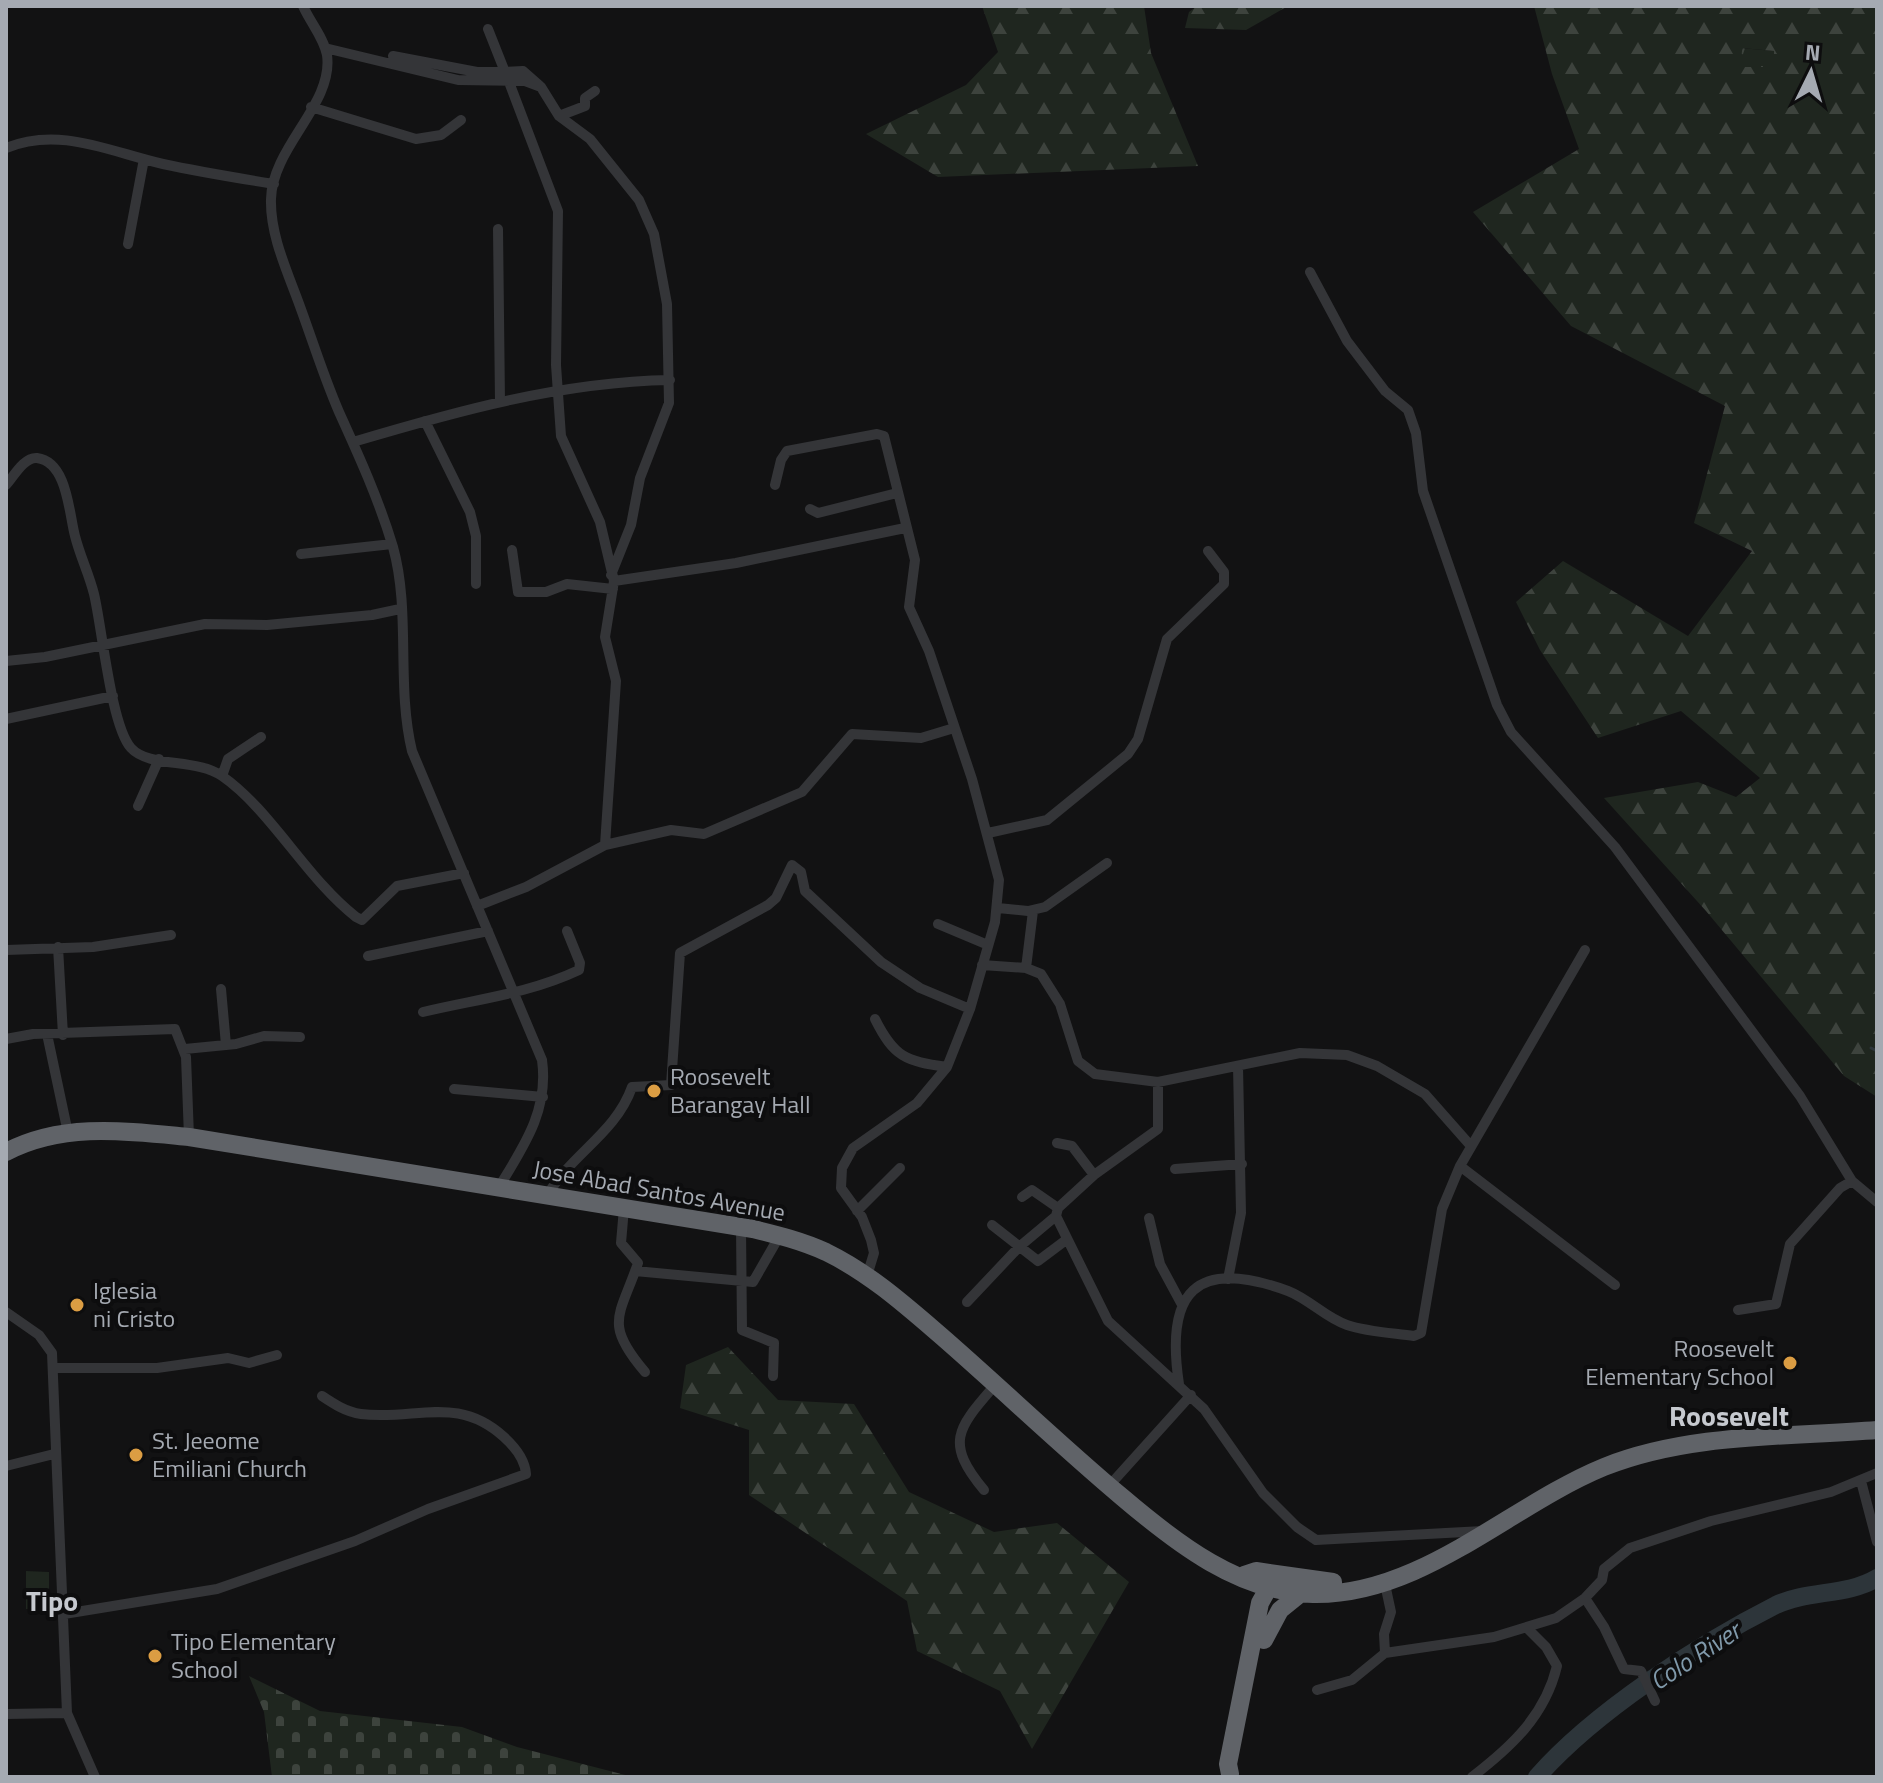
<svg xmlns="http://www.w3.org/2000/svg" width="1883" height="1783" font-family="'Titillium Web',sans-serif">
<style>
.grass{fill:url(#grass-tufts)}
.forest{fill:url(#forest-firs);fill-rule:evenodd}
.cemetery{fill:url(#cemetery-stones)}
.pitch{fill:#1f261f}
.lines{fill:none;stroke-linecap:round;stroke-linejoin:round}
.stream{stroke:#2d353a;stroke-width:3}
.river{stroke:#2d353a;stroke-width:18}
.street{stroke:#343538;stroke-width:10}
.highway{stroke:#606368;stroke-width:18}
.poi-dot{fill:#db9d43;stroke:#0d0d0e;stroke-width:3}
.labels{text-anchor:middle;stroke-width:8;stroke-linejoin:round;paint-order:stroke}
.poi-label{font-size:24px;fill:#a5aab2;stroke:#0d0d0e;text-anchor:start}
.street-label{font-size:24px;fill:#a5aab2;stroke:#0d0d0e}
.water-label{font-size:26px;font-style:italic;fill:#8099aa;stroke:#0d0d0e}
.quarter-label{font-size:28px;font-weight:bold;fill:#c6c9cf;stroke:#0d0d0e}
</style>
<defs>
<pattern id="grass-tufts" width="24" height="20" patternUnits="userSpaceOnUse" patternTransform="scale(2)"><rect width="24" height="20" fill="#1f261f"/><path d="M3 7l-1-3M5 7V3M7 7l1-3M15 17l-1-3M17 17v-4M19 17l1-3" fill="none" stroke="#3d433d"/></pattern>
<pattern id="forest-firs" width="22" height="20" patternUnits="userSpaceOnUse" patternTransform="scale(2)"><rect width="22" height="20" fill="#1f261f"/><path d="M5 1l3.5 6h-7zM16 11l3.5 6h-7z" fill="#3d433d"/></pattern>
<pattern id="cemetery-stones" width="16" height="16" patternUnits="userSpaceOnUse" patternTransform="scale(2)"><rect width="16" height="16" fill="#1f261f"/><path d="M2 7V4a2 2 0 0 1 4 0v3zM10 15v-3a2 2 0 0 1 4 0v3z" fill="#3d433d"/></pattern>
</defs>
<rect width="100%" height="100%" fill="#121213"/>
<path class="grass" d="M1741 48 1774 51 1775 67 1741 68Z"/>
<path class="forest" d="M982 6H1144L1151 53 1198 166 938 177 866 134 966 85 998 52Z
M1197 6H1288L1246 30 1185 28 1189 12Z
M1534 6H1877V1097L1844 1076 1706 911 1604 798 1698 782 1736 797 1760 778 1681 711 1598 738 1540 650 1516 602 1563 561 1688 636 1752 551 1694 523 1725 406 1571 326 1473 212 1579 149 1552 74ZM1742 48 1774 51V67H1741Z
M728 1347 778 1400 854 1404 909 1492 994 1532 1057 1523 1129 1582 1032 1749 1000 1691 917 1651 907 1601 749 1495V1430L680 1408 686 1365Z"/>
<path class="cemetery" d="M249 1676 320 1711 462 1727 517 1747 633 1777H272L264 1712Z"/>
<path class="pitch" d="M26 1571 49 1572V1609H26Z"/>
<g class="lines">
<path class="stream" d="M1871 1048 1877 1051"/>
<path class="river" d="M1537 1777C1594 1712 1699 1644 1776 1605 1808 1590 1847 1596 1877 1578"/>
<path class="street" d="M303 6C310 22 324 38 327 55 334 104 272 147 271 199 270 231 284 264 295 293 310 332 322 373 339 412 359 456 379 500 393 547 411 611 396 685 412 751L542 1060C549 1110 524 1146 499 1187
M488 29 505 72 523 71 540 86
M325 48 458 80 525 81 541 87 559 116 590 139 639 200 654 234 667 304 669 403 640 478 631 525 611 575
M393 56 477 72H505
M509 82 558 211 556 365 561 436 600 522 614 581 605 637 616 681 605 845
M311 107 416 139 441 135 461 120
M559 116 585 106V98L595 91
M6 148C60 126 110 152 163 164 200 172 237 178 274 184
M498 229 500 402
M128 244 144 159
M1310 272 1347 341 1385 391 1408 410 1416 433 1423 491 1497 705 1511 732 1615 847 1800 1096 1852 1181 1877 1202
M425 421 470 512 476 536V584
M353 442C457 411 561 382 670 380
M6 485C14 476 24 457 37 458 68 462 69 515 75 536 80 556 89 574 94 594 102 627 111 726 131 748 149 768 196 758 222 776 271 810 306 878 356 917L362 920 397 886 464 873
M775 485 781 460 787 451 877 434 884 436 915 560 909 607 929 651 972 779 999 880 995 922 970 1009 947 1067 917 1103 853 1148 842 1168 841 1188 862 1217 871 1240 874 1253 867 1276
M810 509 818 513 897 493
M512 550 518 592H546L567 584 613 589
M301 554 392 544
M614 581 736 563 905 528
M6 661 45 657 205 624 267 625 372 615 400 609
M6 719 113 696
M222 776 228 759 261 737
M138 806 159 759
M988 833 1047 820 1128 754 1138 739 1167 639 1224 584V572L1208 551
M477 906 526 887 605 845 671 830 704 834 802 792 852 734 921 738 954 728
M998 908 1028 911 1045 907 1107 863
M938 924 988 945
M58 947 63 1035
M6 950 93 947 171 935
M368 956 488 931
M982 965 1026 968 1041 974 1060 1004 1078 1061 1095 1074 1158 1082 1300 1053 1347 1055 1377 1066 1425 1094 1470 1145
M1026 968 1033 911
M221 989 226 1045
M423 1012C477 999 528 994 579 970L580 963 567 931
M875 1019C894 1057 905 1061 947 1067
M47 1034 68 1133
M6 1039 33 1034 175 1029 186 1057 189 1137
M185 1049 236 1044 264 1036 300 1037
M1158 1082V1129L1094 1175 1058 1208 1056 1216 1108 1321 1204 1409 1263 1493 1297 1527 1316 1540 1483 1531
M454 1089 543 1097
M1057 1143 1072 1146 1094 1175
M1460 1166 1615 1285
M1175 1169 1242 1164
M547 1196C570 1155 616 1133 632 1087L671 1085 680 953 768 905 776 898 792 865 801 872 805 891 881 962 920 988 970 1009
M1022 1197 1032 1190 1058 1208
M624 1208 621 1243 638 1263C620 1316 603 1323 645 1372
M857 1211 900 1168
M1149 1218 1160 1264 1181 1303
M992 1225 1038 1261 1066 1240
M741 1227 742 1330 774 1343 773 1376
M635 1271 753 1282 780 1235
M1228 1279 1241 1213 1238 1066
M967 1302 1019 1247 1056 1216
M1738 1310 1776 1304 1790 1244 1840 1188 1852 1181
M6 1312 39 1335 52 1353 67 1713 95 1777
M54 1368H157L228 1358 249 1363 277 1355
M1179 1384C1165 1292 1195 1257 1288 1291 1309 1299 1326 1318 1347 1325 1368 1332 1393 1333 1414 1336L1421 1333 1442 1209 1460 1166 1585 950
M6 1466 54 1454
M1861 1481 1877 1542
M1109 1486 1191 1395
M984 1490C943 1441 959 1427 996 1384
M1385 1584 1391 1612 1384 1634 1385 1653
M1585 1598 1604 1627 1624 1669 1641 1671 1655 1701
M64 1614 217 1589 355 1541 428 1509 526 1474C525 1459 515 1447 504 1437 457 1394 415 1421 361 1414 346 1412 334 1404 322 1396
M1317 1690 1352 1680 1385 1653 1494 1637 1556 1618 1585 1598 1602 1580 1604 1569 1630 1548 1711 1521 1831 1492 1877 1473
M6 1714 67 1713
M1472 1777C1511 1747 1545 1716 1557 1666L1546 1647 1527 1628"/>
<path class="highway" d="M6 1152C63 1122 127 1131 189 1137L753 1229C778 1235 802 1241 826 1252 869 1273 904 1304 940 1335 1001 1388 1060 1445 1122 1497 1176 1543 1240 1593 1313 1594 1421 1596 1509 1506 1604 1467 1689 1433 1787 1437 1877 1430
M1244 1575 1256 1571 1333 1582
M1264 1640 1280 1610 1301 1593
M1230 1774 1228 1764 1260 1603 1269 1587 1279 1583"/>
</g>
<g class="poi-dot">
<circle cx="654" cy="1091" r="8"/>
<circle cx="77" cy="1305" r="8"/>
<circle cx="1790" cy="1363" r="8"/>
<circle cx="136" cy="1455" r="8"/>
<circle cx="155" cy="1656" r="8"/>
</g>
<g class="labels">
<g class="poi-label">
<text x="670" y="1085">Roosevelt<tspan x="670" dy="28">Barangay Hall</tspan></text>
<text x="93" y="1299">Iglesia<tspan x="93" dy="28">ni Cristo</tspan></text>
<text x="1774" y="1357" text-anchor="end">Roosevelt<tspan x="1774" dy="28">Elementary School</tspan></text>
<text x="152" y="1449">St. Jeeome<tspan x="152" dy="28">Emiliani Church</tspan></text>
<text x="171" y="1650">Tipo Elementary<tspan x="171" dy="28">School</tspan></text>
</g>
<g class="street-label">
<text transform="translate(659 1191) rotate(10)" y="8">Jose Abad Santos Avenue</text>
</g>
<g class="water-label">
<text transform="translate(1695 1656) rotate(-33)" y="9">Colo River</text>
</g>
<g class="quarter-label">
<text x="1729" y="1426">Roosevelt</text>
<text x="52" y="1611">Tipo</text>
</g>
</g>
<rect width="1883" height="1783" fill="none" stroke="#a5aab2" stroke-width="16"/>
<g transform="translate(1811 72) rotate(5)" stroke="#0d0d0e" stroke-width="6" paint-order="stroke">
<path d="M0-6L14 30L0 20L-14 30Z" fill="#a5aab2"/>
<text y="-12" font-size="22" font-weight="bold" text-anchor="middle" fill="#a5aab2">N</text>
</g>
</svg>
